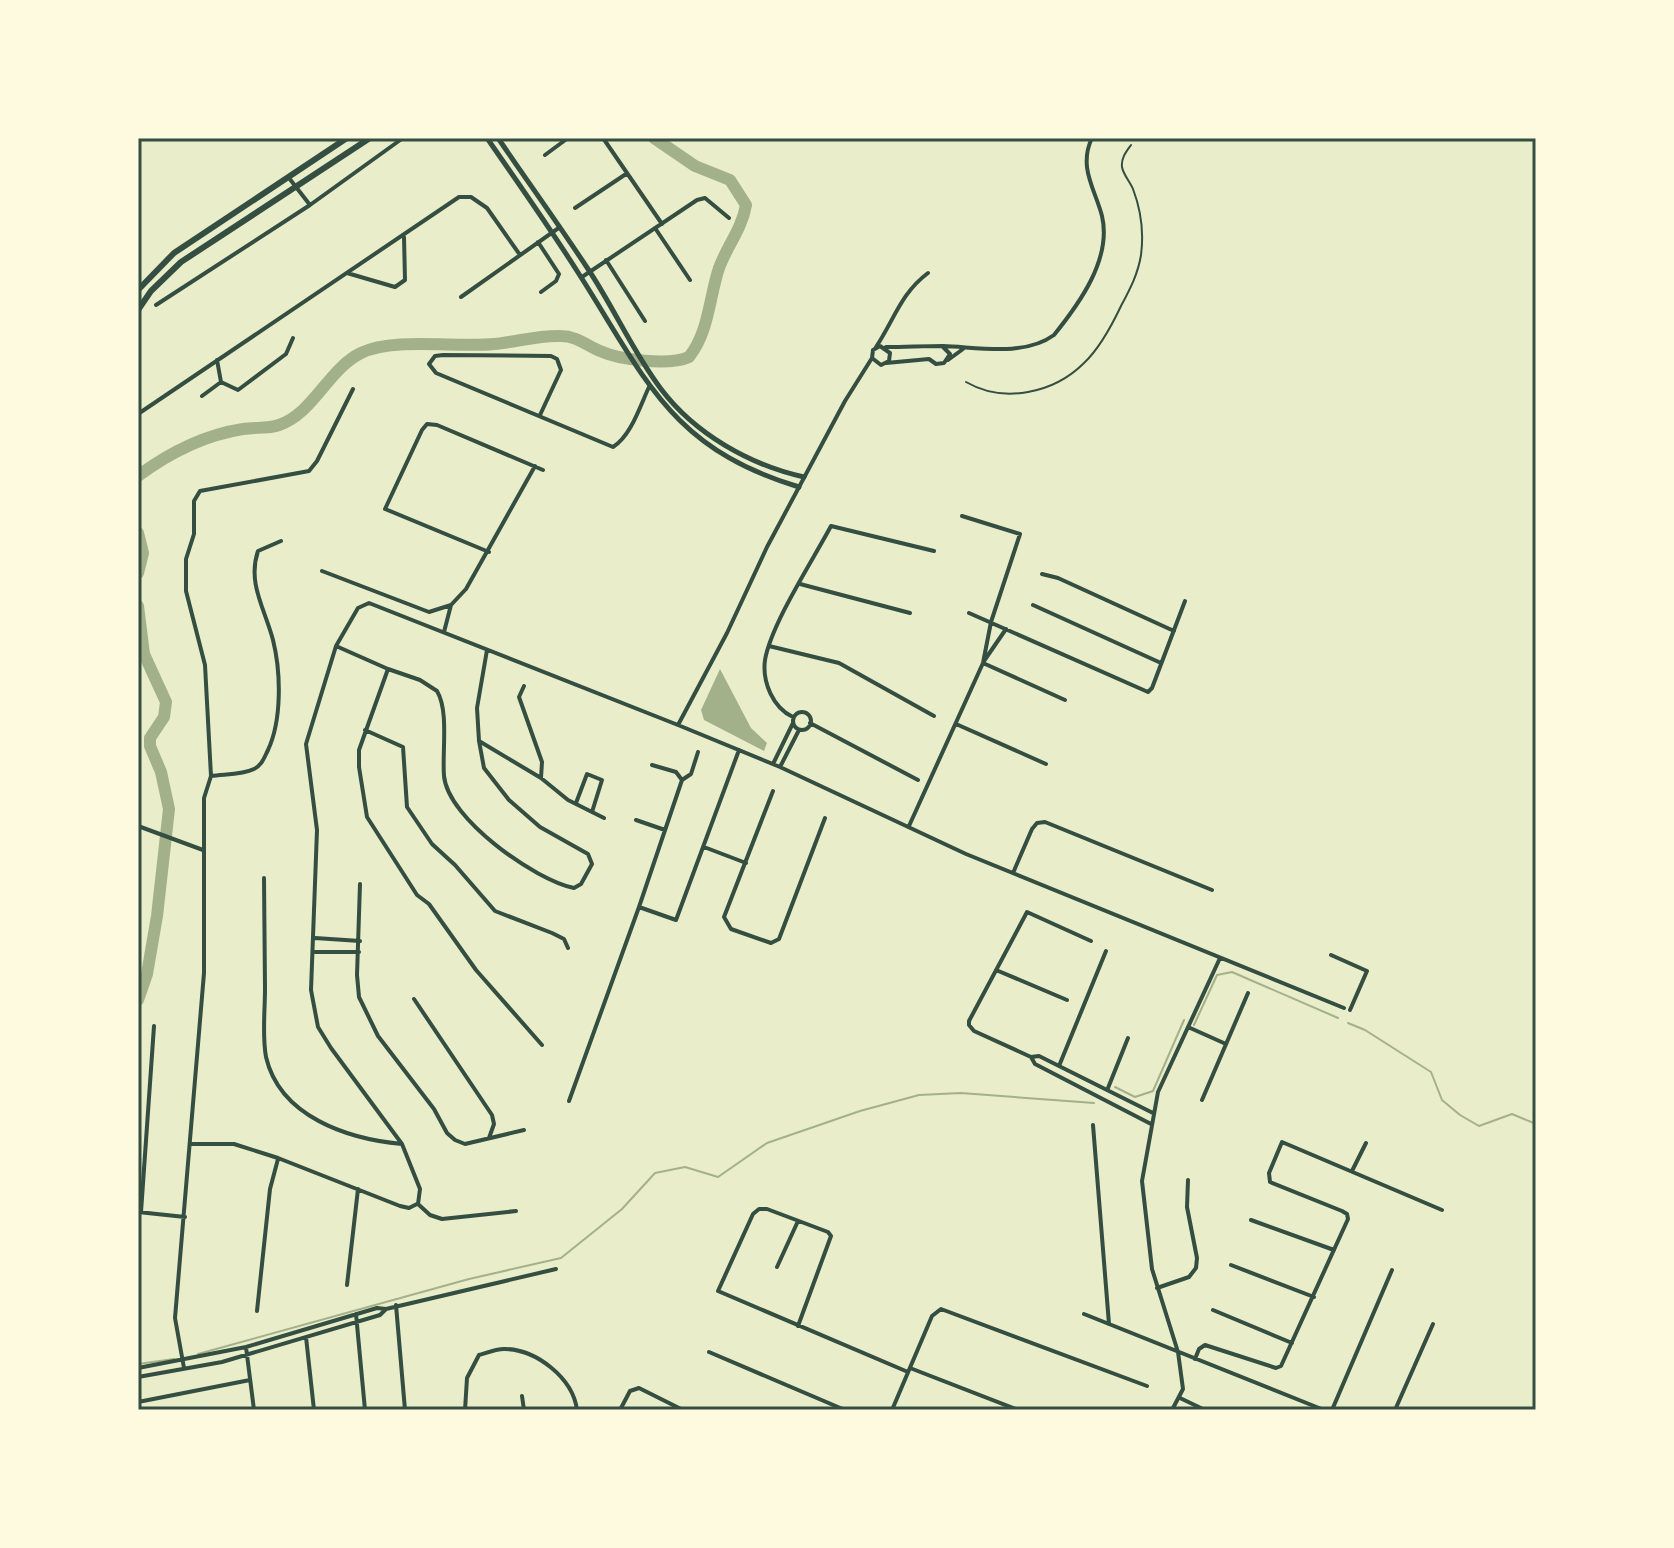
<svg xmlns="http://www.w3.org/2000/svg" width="1674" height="1548" font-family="Barlow,sans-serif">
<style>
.water{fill:#a3b18a}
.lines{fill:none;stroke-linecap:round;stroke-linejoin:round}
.stream{stroke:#a3b18a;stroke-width:2}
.river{stroke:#a3b18a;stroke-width:12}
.service{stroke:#344e41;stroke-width:2}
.minor{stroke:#344e41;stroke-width:4}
.tertiary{stroke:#344e41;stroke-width:5}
.secondary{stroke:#344e41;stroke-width:6}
.neatline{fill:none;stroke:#344e41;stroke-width:3}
</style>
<rect width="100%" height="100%" fill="#e9edc9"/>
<path class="water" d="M720 669 751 728 767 743 764 751 704 720 701 710Z"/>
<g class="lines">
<path class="stream" d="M1348 1023 1365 1030 1431 1072 1442 1100 1460 1115 1479 1126 1512 1114 1536 1124
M1194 1025 1217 975 1232 972 1338 1018
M1115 1087 1135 1097 1153 1091 1184 1020
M198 1354 469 1279 561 1258 622 1209 655 1173 685 1167 718 1177 767 1143 860 1111 919 1095 961 1093 1094 1103
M138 1364 174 1359"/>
<path class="river" d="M138 476C169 453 204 435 243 429 254 427 268 429 279 425 314 413 328 369 361 353 394 337 456 348 494 344 516 342 539 335 561 336 576 336 586 345 600 351 620 360 669 366 689 357 709 332 709 298 719 268 727 246 742 229 746 205L730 180 695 166 654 138
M138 533 143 553 138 573
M138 606 144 654 166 702 164 717 150 738V746L161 772 169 809 157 916 147 974 138 1000"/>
<path class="service" d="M966 382C1004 404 1054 393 1084 363 1100 348 1112 325 1121 306 1130 289 1138 274 1141 255 1144 232 1141 210 1133 189 1130 182 1123 174 1122 167 1121 158 1126 152 1131 145"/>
<path class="minor" d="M603 138 662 224
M545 155 568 138
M289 178 310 205
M575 208 626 174
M655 228 690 280
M538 242 559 274 556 281 541 292
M606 260 645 321
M347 273 395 287 405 280 404 237
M582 277 697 200 705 198 729 218
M461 297 560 227
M156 305 310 205 403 138
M876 347C894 320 901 293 928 273
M886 347C905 347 924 346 943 346 977 347 1024 357 1054 335 1079 304 1112 259 1102 216 1095 189 1078 167 1092 138
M217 360 221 382 238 390 286 354 293 338
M948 360 963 349
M886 363 929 359 936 364 944 363 950 354 943 347
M202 396 221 382
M138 414 459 197H471L487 208 520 255
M540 415 561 370 557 359 551 356 443 355 435 356 429 364 436 373 613 447C631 436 640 406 649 387
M489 552 385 509 422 430 427 424 437 425 543 470
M322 571 429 612 451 605 466 589 535 466
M1042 574 1058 578 1174 631
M800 584 910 613
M1033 605 1161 663
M969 613 1148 692 1152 688 1185 601
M444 632 451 605
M336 646 388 669 420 680 437 691C449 711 442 752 444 776 448 819 535 880 574 888L581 884 592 864 588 854 540 827 509 800 484 768 479 741 477 708 487 650
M769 646 839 663 934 716
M984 661 1006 629
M983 663 1065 700
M388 669 359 750V767L367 817 417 895 429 904 476 970 542 1045
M524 686 519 697 542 762 541 778
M793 721a9 9 0 1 1 18 0a9 9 0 1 1-18 0Z
M793 717C773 708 762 682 765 660 771 624 813 560 831 526L934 551
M810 723 918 780
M956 724 1046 764
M678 725 727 633 767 547 845 401 872 358 873 350 880 346 890 353 889 361 881 365 872 358
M365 730 403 747 407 807 432 844 455 865 495 911 552 933 564 939 568 948
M479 741 541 778 568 800 604 818
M773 764 793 723
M652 765 676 772 682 780
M780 767 799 730
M211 776C224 774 242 775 254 769 262 765 264 758 268 750 282 720 281 672 273 640 265 609 247 583 258 551L281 541
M682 780 691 774 698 752
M773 791 724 917 731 929 771 943 779 939 825 818
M576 803 587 774 602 780 592 812
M636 820 665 830
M138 826 203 850
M909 826 983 663 991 622 1020 534 962 516
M704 847 746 863
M1013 873 1032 829 1037 823 1045 822 1212 890
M264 878C264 915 265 952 265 989 265 1011 262 1036 266 1057 280 1117 348 1139 402 1144
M360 884 357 975 359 997 378 1036 434 1109 447 1133 455 1140 465 1144 524 1130
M639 907 676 920 739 750
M315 938 360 941
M1091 941 1027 912 969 1021V1025L974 1031 1031 1057 1039 1056 1153 1113
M314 952H359
M1331 955 1367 971 1350 1010
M996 970 1067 1000
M414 999 492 1115 494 1124 489 1138
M1188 1027 1226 1044
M1031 1057 1035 1064 1151 1124
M1059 1066 1106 951
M1108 1088 1128 1038
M1202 1100 1248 993
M569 1101 639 907 682 780
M1093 1125 1109 1324
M191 1144H234L278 1158 400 1206 409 1208 417 1204
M1352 1171 1366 1143
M418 1204 420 1189 402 1144 331 1048 318 1027 311 990 317 830 306 744 336 646 358 608 369 603 678 725 780 767 966 854 1344 1008
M418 1204 430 1215 442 1219 516 1211
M138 1212 185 1217
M141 1212 154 1026
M1251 1220 1334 1250
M1231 1265 1314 1297
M777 1267 798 1221
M347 1285 358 1189
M1157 1288 1189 1277 1196 1268 1197 1258 1187 1207 1188 1180
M396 1305 405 1410
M1213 1310 1292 1343
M257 1311 270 1189 278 1159
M356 1314 365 1410
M1084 1314 1324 1410
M798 1326 831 1236 828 1232 767 1209H759L753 1214 718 1291 908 1372
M306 1337 314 1410
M246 1347 254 1410
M709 1352 845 1410
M1195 1359 1199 1349 1205 1345 1276 1368 1281 1366 1348 1219 1347 1214 1342 1211 1270 1182 1269 1173 1282 1142 1442 1210
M138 1368 246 1347 377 1308 386 1309 556 1269
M184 1368 175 1318 204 973V798L211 776 205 665 186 591V559L194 534V501L200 491 309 471 317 461 353 389
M910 1368 1018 1410
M138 1377 222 1362 380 1315 386 1309
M522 1396 524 1410
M1180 1398 1205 1410
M138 1402 250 1380
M465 1410 467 1378 479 1355C486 1353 496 1349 504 1349 536 1349 573 1378 577 1410
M620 1410 630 1391 639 1388 683 1410
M892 1410 932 1316 941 1309 1147 1386
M1172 1410 1183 1389 1178 1352 1152 1269 1142 1181 1158 1092 1220 958
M1332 1410 1392 1270
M1395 1410 1433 1324"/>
<path class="tertiary" d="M487 138C518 183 550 228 579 274 646 379 670 448 799 487
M498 138C528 182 559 225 588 269 614 308 633 352 661 389 695 434 750 465 804 477"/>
<path class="secondary" d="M138 290 174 253 347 138
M138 310 151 291 181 262 370 138"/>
</g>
<rect width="1674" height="1548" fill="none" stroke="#fefae0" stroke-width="280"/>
<rect x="140" y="140" width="1394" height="1268" class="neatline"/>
</svg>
